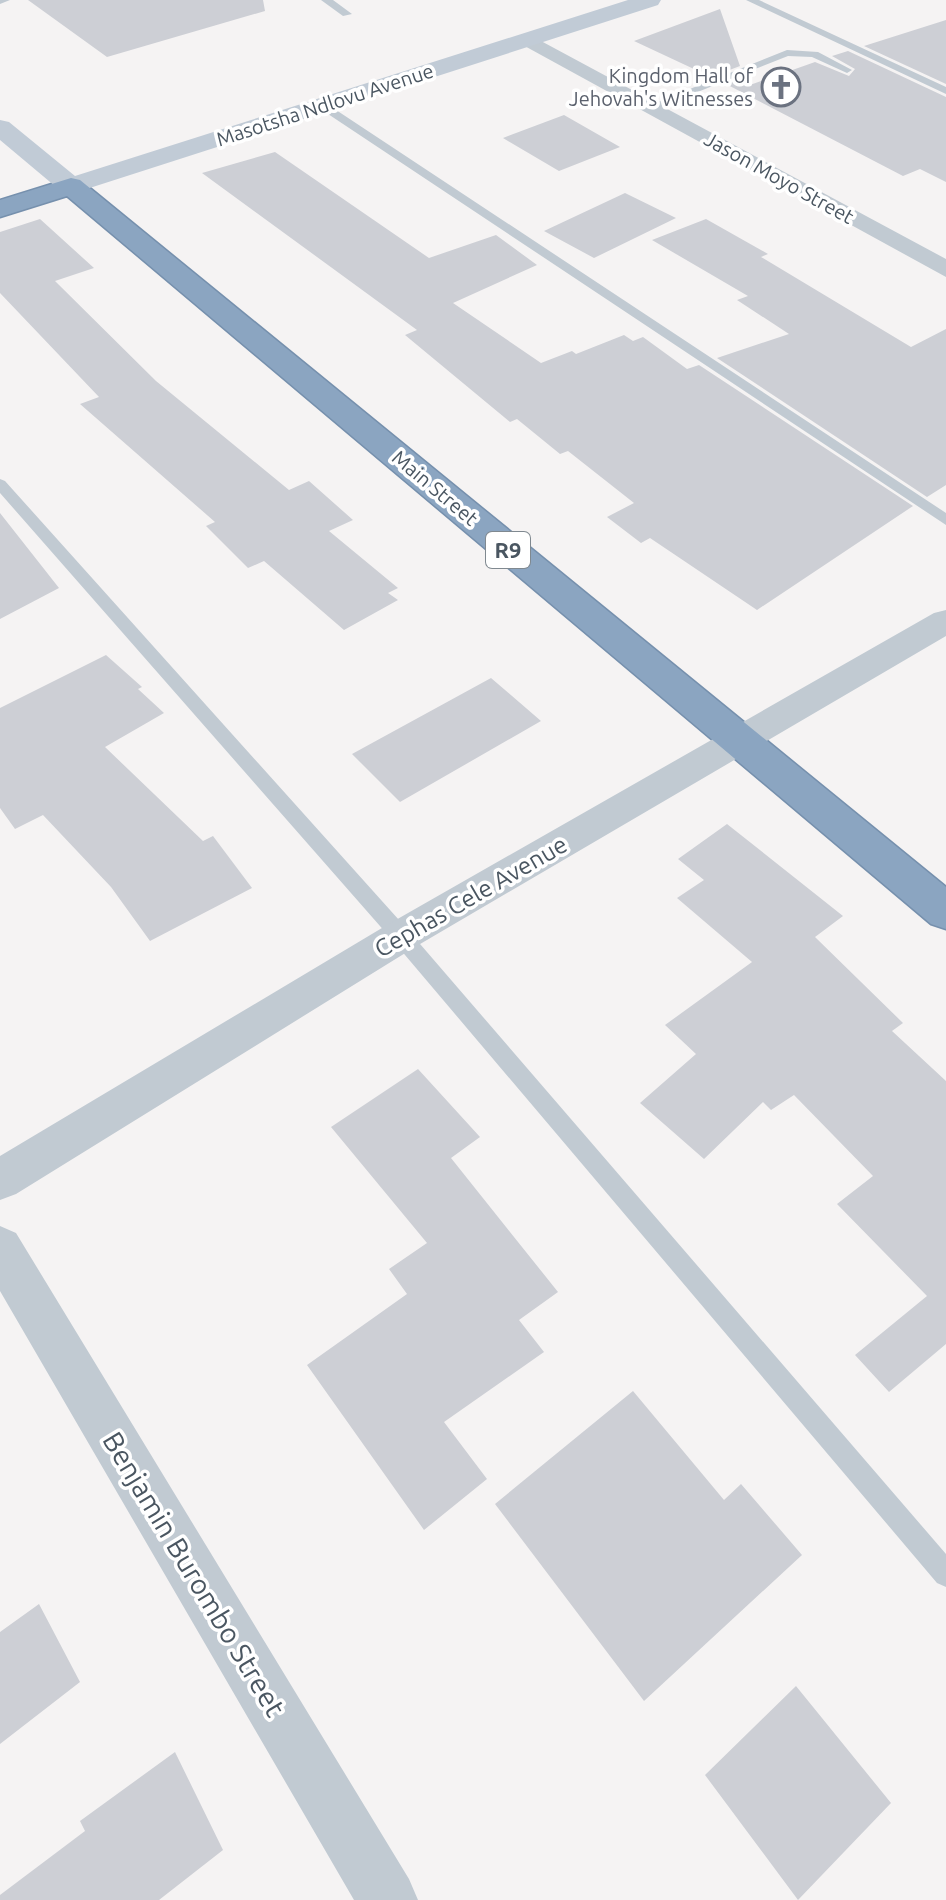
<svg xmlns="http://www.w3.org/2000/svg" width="946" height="1900" font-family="Ubuntu,sans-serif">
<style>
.building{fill:#cdcfd5}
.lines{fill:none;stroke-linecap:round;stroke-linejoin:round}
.highway-casing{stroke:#7690ad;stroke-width:3}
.lane{fill:#c1cad2;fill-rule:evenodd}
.street{fill:#c1cad2;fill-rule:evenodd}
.secondary{fill:#c1cbd6;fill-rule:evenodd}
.highway{fill:#8ba5c1;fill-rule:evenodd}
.labels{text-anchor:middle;stroke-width:7;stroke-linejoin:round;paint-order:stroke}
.far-worship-label{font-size:20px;fill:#5b616d;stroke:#fff;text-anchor:end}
.far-street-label{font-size:20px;fill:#4a5661;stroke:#fff}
.shield{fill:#fff;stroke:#808990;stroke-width:2}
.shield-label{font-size:22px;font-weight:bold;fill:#4a5661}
.street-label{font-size:24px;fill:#4a5661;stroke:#fff}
.near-street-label{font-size:28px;fill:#4a5661;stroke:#fff}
</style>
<rect width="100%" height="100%" fill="#f5f3f3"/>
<path class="building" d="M28 0H263L265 11 107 57Z
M720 9 740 66 711 77 634 41Z
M946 20V84L864 46Z
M848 51 946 97V182L920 169 903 176 726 84 744 77 747 86 815 62 849 76 855 69 832 56Z
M564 115 620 147 559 171 503 138Z
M275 152 429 258 496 235 537 265 453 303 541 363 572 351 576 354 624 335 633 341 643 337 687 369 699 365 913 506 757 610 650 538 641 543 607 517 634 503 568 451 560 454 517 419 510 422 405 335 417 330 202 173Z
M625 193 676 218 594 258 544 231Z
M40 219 94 268 55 281 156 381 289 490 309 481 353 520 329 531 398 588 388 593 398 600 344 630 264 561 248 568 206 526 215 522 80 404 99 397 0 293V232Z
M706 219 768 254 761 257 911 347 946 329V485L927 497 717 358 789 334 737 300 748 296 652 240Z
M0 513 59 588 0 619Z
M106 655 142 687 138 689 164 713 105 747 203 841 213 836 252 888 150 941 111 887 43 815 15 829 0 808V708Z
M491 678 541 721 400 802 352 754Z
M727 824 843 916 815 937 903 1023 892 1031 946 1081V1344L889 1392 855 1355 927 1296 837 1204 873 1176 794 1095 771 1110 763 1102 704 1159 640 1103 696 1054 665 1025 752 962 677 898 704 880 678 859Z
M418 1069 480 1137 451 1158 558 1292 519 1320 544 1352 444 1422 487 1479 424 1530 307 1365 407 1294 389 1269 427 1243 331 1127Z
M633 1391 724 1500 741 1484 802 1555 644 1701 495 1504Z
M39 1604 80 1682 0 1744V1632Z
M796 1686 891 1803 798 1900 705 1775Z
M175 1752 223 1850 159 1900H0V1895L85 1831 80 1821Z"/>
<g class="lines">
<g class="highway-casing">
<path id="highway" d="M71 178 80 180 946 887V929L931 924 67 196 0 217V200Z"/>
</g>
<path class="lane" d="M0 0H10L0 4Z
M321 0H333L352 14 343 16Z
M746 0H759L946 87V94Z
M787 50 818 52 852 70 847 73 812 57 788 56 655 109 645 107Z
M319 104H327L946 513V525L319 108Z
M0 479 5 481 408 930 946 1554V1587L937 1583 394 942 0 493Z"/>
<path class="street" d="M528 34 946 259V277L521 44 518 40 521 36Z
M946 610V636L415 947 16 1194 0 1200V1156L387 925 934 613Z
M0 1226 16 1233 409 1879 418 1900H354L0 1291Z"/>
<path class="secondary" d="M628 0H661L658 5 71 194 62 192 0 140V120L9 122 75 176Z"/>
<use href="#highway" class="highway"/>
</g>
<defs>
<g id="church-ring" transform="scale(2)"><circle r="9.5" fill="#fff" stroke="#6b7280" stroke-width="1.5"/><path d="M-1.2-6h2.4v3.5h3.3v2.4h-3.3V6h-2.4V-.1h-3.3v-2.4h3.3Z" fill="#6b7280"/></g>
</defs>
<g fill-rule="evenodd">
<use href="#church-ring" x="781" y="87"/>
</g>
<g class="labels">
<g class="far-worship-label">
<text x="753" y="83">Kingdom Hall of<tspan x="753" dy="23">Jehovah's Witnesses</tspan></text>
</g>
<g class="far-street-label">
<text transform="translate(325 105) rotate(-18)" y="7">Masotsha Ndlovu Avenue</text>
<text transform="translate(779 178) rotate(29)" y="7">Jason Moyo Street</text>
<text transform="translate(435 488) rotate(40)" y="7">Main Street</text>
</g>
<rect class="shield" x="486" y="532" width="44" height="36" rx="6"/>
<g class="shield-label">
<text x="508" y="558">R9</text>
</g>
<g class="street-label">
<text transform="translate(471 897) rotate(-30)" y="8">Cephas Cele Avenue</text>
</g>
<g class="near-street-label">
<text transform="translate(194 1574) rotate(59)" y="10">Benjamin Burombo Street</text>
</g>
</g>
</svg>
